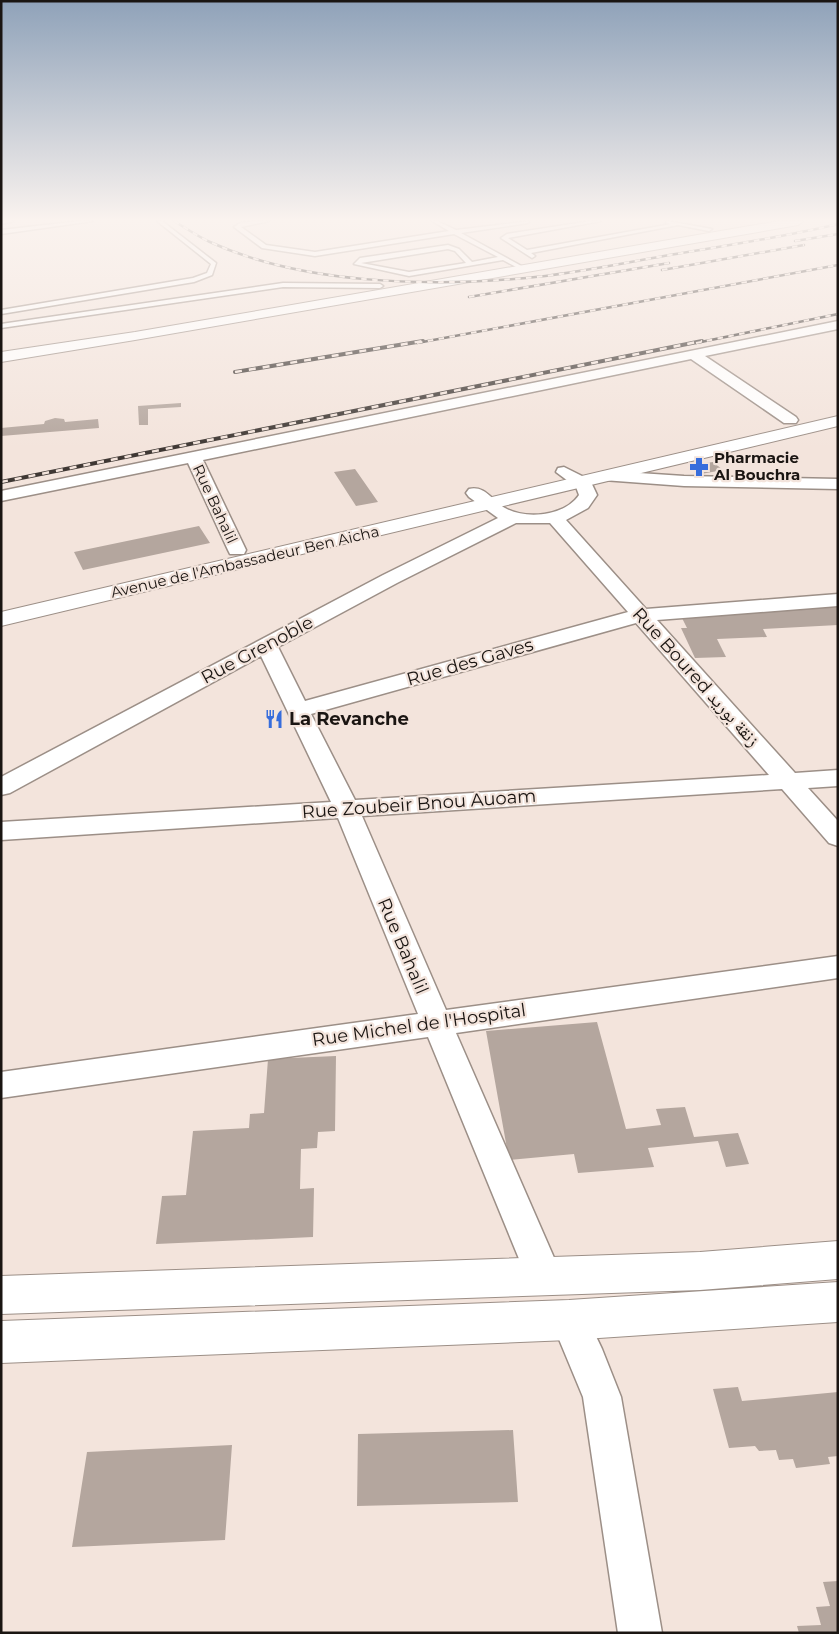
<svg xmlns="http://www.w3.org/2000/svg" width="839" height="1634" font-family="Montserrat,'Noto Naskh Arabic',sans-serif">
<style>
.building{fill:#b4a69e}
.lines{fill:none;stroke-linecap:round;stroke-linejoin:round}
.service-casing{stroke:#9c8f87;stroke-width:3}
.minor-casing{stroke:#9c8f87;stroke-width:3}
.primary-casing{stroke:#9c8f87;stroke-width:2}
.service{fill:#fff;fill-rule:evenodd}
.minor{fill:#fff;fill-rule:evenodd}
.primary{fill:#fff;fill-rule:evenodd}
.rail-far1-casing{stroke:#3f3834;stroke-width:2.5}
.rail-casing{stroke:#3f3834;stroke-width:4}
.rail-far1{stroke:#f3e4dc;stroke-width:2;stroke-dasharray:5.5;stroke-linecap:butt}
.rail{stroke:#f3e4dc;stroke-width:2.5;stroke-dasharray:7;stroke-linecap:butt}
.labels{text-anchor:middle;stroke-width:4.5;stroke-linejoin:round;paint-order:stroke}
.far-poi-label{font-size:15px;font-weight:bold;fill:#1a1512;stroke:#f3e4dc;text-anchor:start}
.far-street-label{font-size:15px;fill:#1a1512;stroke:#f3e4dc}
.street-label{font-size:18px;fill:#1a1512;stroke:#f3e4dc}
.poi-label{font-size:18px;font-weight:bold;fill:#1a1512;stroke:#f3e4dc;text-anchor:start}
</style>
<rect width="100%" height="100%" fill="#f3e4dc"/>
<path class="building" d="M181 403V407L148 409V425H139L138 406Z
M55 418 64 419 65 422 98 419 99 428 1 436V428L44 424 45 421Z
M713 462 723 470 701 474 691 465Z
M355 469 378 502 356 506 334 472Z
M199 526 210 543 83 570 74 552Z
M838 607V625L763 629 767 637 717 639 726 657 695 658 681 628H687L681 616Z
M597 1022 626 1129 661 1125 656 1109 685 1107 694 1137 738 1133 749 1164 726 1167 718 1141 648 1148 654 1167 578 1173 574 1154 509 1160 486 1031Z
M336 1056 335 1131 318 1132 317 1148 301 1149 300 1189 314 1188 313 1237 156 1244 162 1196 186 1195 193 1131 249 1128 250 1114 264 1113 268 1059Z
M738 1387 742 1401 838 1392V1456L828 1457 830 1464 796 1468 793 1459 779 1460 776 1450 759 1451 755 1446 729 1448 713 1389Z
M513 1430 518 1502 357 1506 358 1434Z
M232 1445 225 1540 72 1547 87 1452Z
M838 1581V1633H799L797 1626 821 1625 816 1607 830 1606 823 1582Z"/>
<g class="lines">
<g class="service-casing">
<path id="service" d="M1 221H14L1 224Z
M80 221H93L1 234V230Z
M157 221H162L216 263 212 275 194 282 1 314V310L193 278 207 273 211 264Z
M256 221H269L241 227 266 245 315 252 449 231 432 221H437L456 230 530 221 528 223 461 233 527 269 522 270 503 260 409 276 354 264 360 258 448 245 459 249 472 262 498 257 454 234 315 256 262 248 234 227 240 223ZM448 249 455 251 466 263 409 272 361 263Z
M591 221H601L508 238 527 250 671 224 666 223 667 221 712 229 709 231 678 225 531 253 535 256 532 258 501 238 507 234Z
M283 283 380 284 383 286 380 288 283 287 1 328V324Z"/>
</g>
<g class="minor-casing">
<path id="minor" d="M838 321V329L705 356 796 417 798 420 796 423H784L691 359 203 460 246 550 244 554H230L228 550 188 463 1 501V491Z
M564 467 590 480 597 495 588 508 566 520 646 609 838 594V606L657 620 795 773 838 770V786L808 788 838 821V846L829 843 782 789 362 816 446 1010 838 956V978L456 1033 562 1276 557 1288 544 1293 531 1288 428 1037 1 1098V1072L418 1014 338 818 1 840V822L331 802 261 656 10 793 1 795V777L383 575 498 518 469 497 466 493 469 489C485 485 492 501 505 508 526 520 565 516 579 495L576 487 556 472 558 468ZM516 523H550L628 612 305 701 278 647 397 583ZM636 623 769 775 355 800 311 714Z
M609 471 684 476 838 479V489L684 486 603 480 601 476 603 472Z
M569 1302 582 1307 602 1349 621 1397 662 1633H618L583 1397 551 1320 556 1307Z"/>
</g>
<g class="primary-casing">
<path id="primary" d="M779 221H804L798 225 135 340 1 362V352L135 332Z
M838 416V426L1 626V612Z
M838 1241V1279L700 1290 1 1314V1276L700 1252Z
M838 1282V1322L569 1340 1 1363V1321L569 1300Z"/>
</g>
<use href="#service" class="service"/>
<use href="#minor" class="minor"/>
<use href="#primary" class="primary"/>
<g class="rail-far1-casing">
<path id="rail-far1" d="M174 221C186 228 197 236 210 242 302 284 426 287 526 278 572 274 618 264 664 256 722 246 780 238 838 224
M795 241 838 234
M662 270 804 245
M469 297 669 263
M417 343 838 265
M696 343 838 314"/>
</g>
<g class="rail-casing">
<path id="rail" d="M235 372 423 341
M1 482 702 341"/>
</g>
<use href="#rail-far1" class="rail-far1"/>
<use href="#rail" class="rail"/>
</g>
<linearGradient id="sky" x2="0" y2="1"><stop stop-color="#8fa2b9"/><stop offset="0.49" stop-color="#faf3ef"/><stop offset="1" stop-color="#faf3ef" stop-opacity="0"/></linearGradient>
<rect width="839" height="449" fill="url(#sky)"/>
<defs>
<g id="pharmacy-bare" transform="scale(1.5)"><path d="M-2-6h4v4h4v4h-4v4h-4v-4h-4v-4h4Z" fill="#376ddc" stroke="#f3e4dc" stroke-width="2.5" paint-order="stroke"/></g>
<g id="restaurant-bare" transform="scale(1.5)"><path d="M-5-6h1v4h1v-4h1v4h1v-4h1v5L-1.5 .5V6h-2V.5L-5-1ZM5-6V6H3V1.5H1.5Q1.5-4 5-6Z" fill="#376ddc" stroke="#f3e4dc" stroke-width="2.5" paint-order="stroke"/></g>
</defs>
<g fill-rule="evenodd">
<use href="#pharmacy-bare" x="699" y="467"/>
<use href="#restaurant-bare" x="274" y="719"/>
</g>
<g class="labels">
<g class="far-poi-label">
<text x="714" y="463">Pharmacie<tspan x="714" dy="17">Al Bouchra</tspan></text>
</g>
<g class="far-street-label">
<text transform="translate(215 504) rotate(65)" y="5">Rue Bahalil</text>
<text transform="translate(245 562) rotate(-13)" y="5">Avenue de l'Ambassadeur Ben Aicha</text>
</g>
<g class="street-label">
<text transform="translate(257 650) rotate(-28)" y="6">Rue Grenoble</text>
<text transform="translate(470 662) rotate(-16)" y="6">Rue des Gaves</text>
<text transform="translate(696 677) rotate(48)" y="6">Rue Boured زنقة بوريد</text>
<text transform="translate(419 804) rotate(-4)" y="6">Rue Zoubeir Bnou Auoam</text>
<text transform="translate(403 946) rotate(67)" y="6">Rue Bahalil</text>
<text transform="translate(419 1025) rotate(-8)" y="6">Rue Michel de l'Hospital</text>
</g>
<g class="poi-label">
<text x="289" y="725">La Revanche</text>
</g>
</g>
<rect width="839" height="1634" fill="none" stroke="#1a1512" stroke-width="5"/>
</svg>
